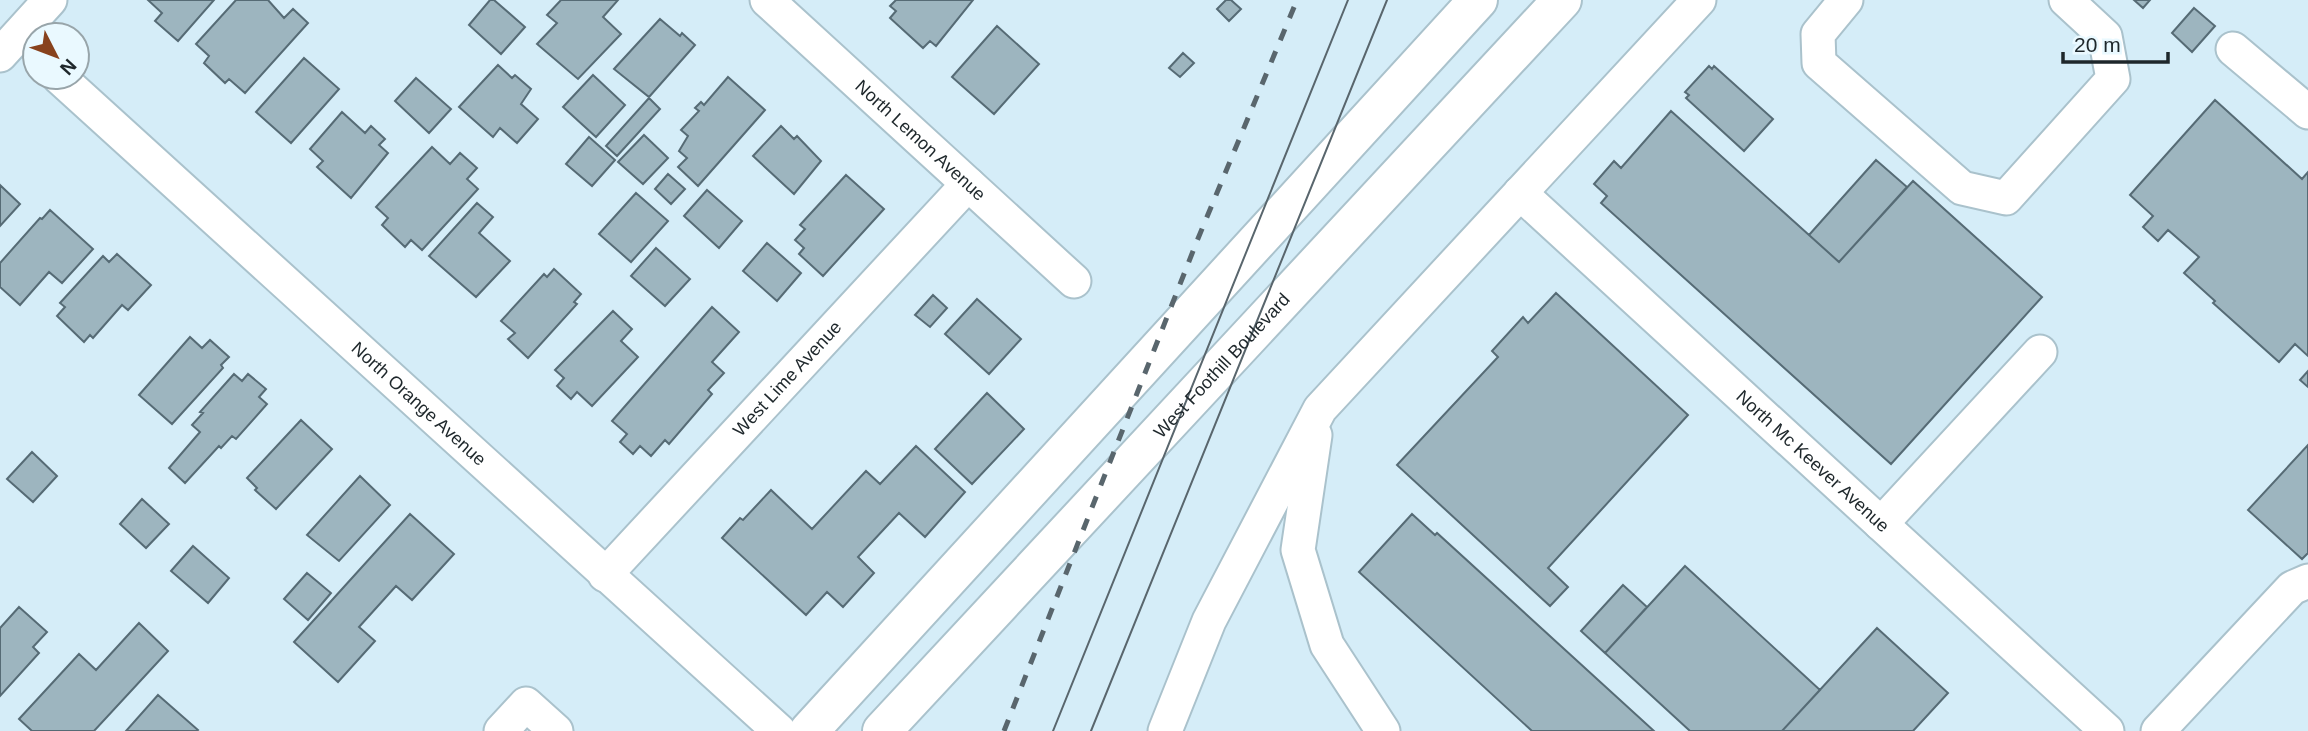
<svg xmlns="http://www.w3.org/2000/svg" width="2308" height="731" font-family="Helvetica,sans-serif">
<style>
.building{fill:#9db5bf;stroke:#566b75;stroke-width:2}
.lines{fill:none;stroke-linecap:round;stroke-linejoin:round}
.minor-casing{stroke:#aac2cc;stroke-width:37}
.major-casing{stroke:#aac2cc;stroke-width:42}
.minor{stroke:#fff;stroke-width:33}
.major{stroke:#fff;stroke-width:38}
.tram{stroke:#59666d;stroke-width:2}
.rail{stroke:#59666d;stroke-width:5;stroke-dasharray:12 12;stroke-linecap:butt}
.labels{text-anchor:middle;stroke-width:5;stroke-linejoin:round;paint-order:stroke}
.street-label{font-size:18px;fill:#1e272b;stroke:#eaf9ff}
</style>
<rect width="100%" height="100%" fill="#d5edf8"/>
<path class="building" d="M148 0H214L178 41 155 21 162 13Z
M236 0H268L284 18 293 9 308 23 245 93 229 79 225 83 204 63 209 56 196 44Z
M490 0H494L525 27 501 54 469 25Z
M561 0H618L603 17 621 34 578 79 537 44 557 23 547 15Z
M896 0H973L936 46 930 41 923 48 890 18 896 11 890 6Z
M1226 0H1231L1241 9 1229 21 1217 9Z
M2134 0H2150L2143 8Z
M2194 8 2215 26 2192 52 2172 33Z
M660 19 680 36 682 33 695 45 649 97 614 69Z
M997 26 1039 64 994 114 952 77Z
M1183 53 1194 63 1180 77 1169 68Z
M304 58 339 89 291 143 256 112Z
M498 65 512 78 515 75 531 89 521 104 538 119 517 143 500 128 493 137 459 107Z
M1709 66 1712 69 1714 66 1773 119 1744 151 1686 98 1689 95 1685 92Z
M593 75 625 105 596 137 563 107Z
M728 77 765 110 698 186 678 167 687 158 679 151 688 136 681 130 699 111 695 108 701 102 704 105Z
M416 78 451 109 429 133 395 101Z
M649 98 660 109 617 156 606 146Z
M2215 100 2302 179 2308 172V356L2295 344 2279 362 2213 303 2215 301 2184 273 2199 257 2168 230 2158 241 2143 227 2153 216 2130 195Z
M1671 111 1839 262 1913 181 2042 297 1891 464 1601 203 1607 196 1594 184 1614 161 1621 168Z
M342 112 365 133 371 126 385 139 379 145 388 153 351 198 317 167 323 161 310 149Z
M781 126 794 139 797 136 821 161 794 194 753 156Z
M644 135 668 158 643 184 618 162Z
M589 137 615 160 592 186 566 164Z
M432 147 450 164 460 153 477 168 467 179 478 189 422 250 411 240 405 247 382 225 388 218 376 207Z
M1876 160 1907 187 1839 262 1809 235Z
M668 174 685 189 671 204 655 189Z
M846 175 884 209 823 276 799 254 804 248 795 240 805 229 800 225Z
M0 185 20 204 0 226Z
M707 190 742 221 719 248 684 216Z
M636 193 668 221 631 262 599 234Z
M477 203 493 217 479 233 510 261 476 297 429 256Z
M50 210 93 249 62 283 49 272 20 305 0 287V263L40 218 42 219Z
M767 243 801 273 777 301 743 271Z
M656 248 690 279 665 306 631 276Z
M117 254 151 285 128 310 122 305 93 338 90 335 84 342 57 316 65 307 60 303 103 256 109 262Z
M554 269 581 294 574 302 577 304 528 358 508 339 515 333 501 321 544 274 547 277Z
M1556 293 1688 415 1548 568 1568 587 1550 606 1397 465 1498 357 1492 351 1523 317 1528 323Z
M933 295 947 308 930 327 915 315Z
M977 299 1021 339 989 374 945 334Z
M712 307 739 332 712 362 724 373 708 390 712 394 669 444 665 440 651 456 640 446 633 454 620 442 627 434 612 421Z
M613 311 632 329 621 341 638 357 592 406 577 392 571 399 557 386 564 378 555 370Z
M190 337 202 348 210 340 229 357 221 365 223 368 172 424 139 395Z
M2308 371V387L2300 380Z
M234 374 242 381 248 374 266 389 259 397 267 404 236 439 232 436 221 448 219 446 185 483 169 468 200 432 192 425 203 413 200 412Z
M987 393 1024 429 972 484 935 449Z
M301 420 332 449 276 509 255 490 257 488 247 478Z
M2308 445V553L2302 559 2248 510Z
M916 446 965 492 925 537 899 513 858 557 874 573 843 607 827 592 806 615 722 538 740 518 743 520 771 490 812 529 866 471 880 484Z
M32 452 57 476 33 502 7 479Z
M360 476 390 505 339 561 307 535Z
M142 499 169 524 146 548 120 524Z
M410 514 454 554 412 600 396 586 359 627 375 641 338 682 294 642Z
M1412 514 1435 535 1437 533 1654 731H1532L1359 572Z
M193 546 229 578 208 603 171 571Z
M1685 566 1820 690 1782 731H1690L1605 653Z
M307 573 331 593 308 620 284 599Z
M1623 585 1647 607 1605 653 1581 631Z
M19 607 47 632 33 647 39 653 0 696V628Z
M139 623 168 651 94 731H32L19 719 79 654 96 670Z
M1877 628 1948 693 1913 731H1782Z
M158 695 198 730 197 731H126Z"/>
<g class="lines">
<g class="minor-casing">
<g id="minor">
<path id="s1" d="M767 0 1074 281"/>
<path d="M1846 0 1818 34 1819 63 1962 188 2006 198 2113 79 2105 36 2066 0"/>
<path d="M2233 49 2308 112"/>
<path d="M0 55 50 0"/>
<path id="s2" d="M59 77 779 731"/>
<path id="s3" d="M1520 193 2107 731"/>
<path d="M1315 435 1298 550 1327 645 1383 731"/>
<path d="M1881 524 2040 352"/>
<path id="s4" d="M605 575 968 184"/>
<path d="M501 731 526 704 556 731"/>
<path d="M1165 731 1209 621 1320 409 1699 0"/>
<path d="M2158 731 2292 588 2308 581"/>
</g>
</g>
<g class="major-casing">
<g id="major">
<path d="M809 731 1478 0"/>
<path id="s5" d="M882 731 1562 0"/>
</g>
</g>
<use href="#minor" class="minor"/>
<use href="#major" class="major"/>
<path class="tram" d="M1053 731 1348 0
M1091 731 1387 0"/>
<path class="rail" d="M1004 731 1197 241 1297 0"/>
</g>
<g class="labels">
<g class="street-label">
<text dy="6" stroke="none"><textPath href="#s1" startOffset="208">North Lemon Avenue</textPath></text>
<text dy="6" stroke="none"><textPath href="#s5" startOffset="499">West Foothill Boulevard</textPath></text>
<text dy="6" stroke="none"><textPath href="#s4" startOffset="268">West Lime Avenue</textPath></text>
<text dy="6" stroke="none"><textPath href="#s2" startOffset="486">North Orange Avenue</textPath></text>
<text dy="6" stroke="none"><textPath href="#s3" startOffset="397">North Mc Keever Avenue</textPath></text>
</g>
</g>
<g transform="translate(56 56) rotate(132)"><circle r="33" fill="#eaf9ff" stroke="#98a5aa" stroke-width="2"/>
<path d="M0-5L12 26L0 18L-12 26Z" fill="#88421d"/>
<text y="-10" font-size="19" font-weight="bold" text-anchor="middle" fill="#1e272b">N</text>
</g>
<path d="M2063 52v10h105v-10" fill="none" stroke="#1e272b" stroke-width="3.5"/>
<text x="2074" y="52" font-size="21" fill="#1e272b" stroke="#eaf9ff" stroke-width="5" paint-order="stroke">20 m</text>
</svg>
